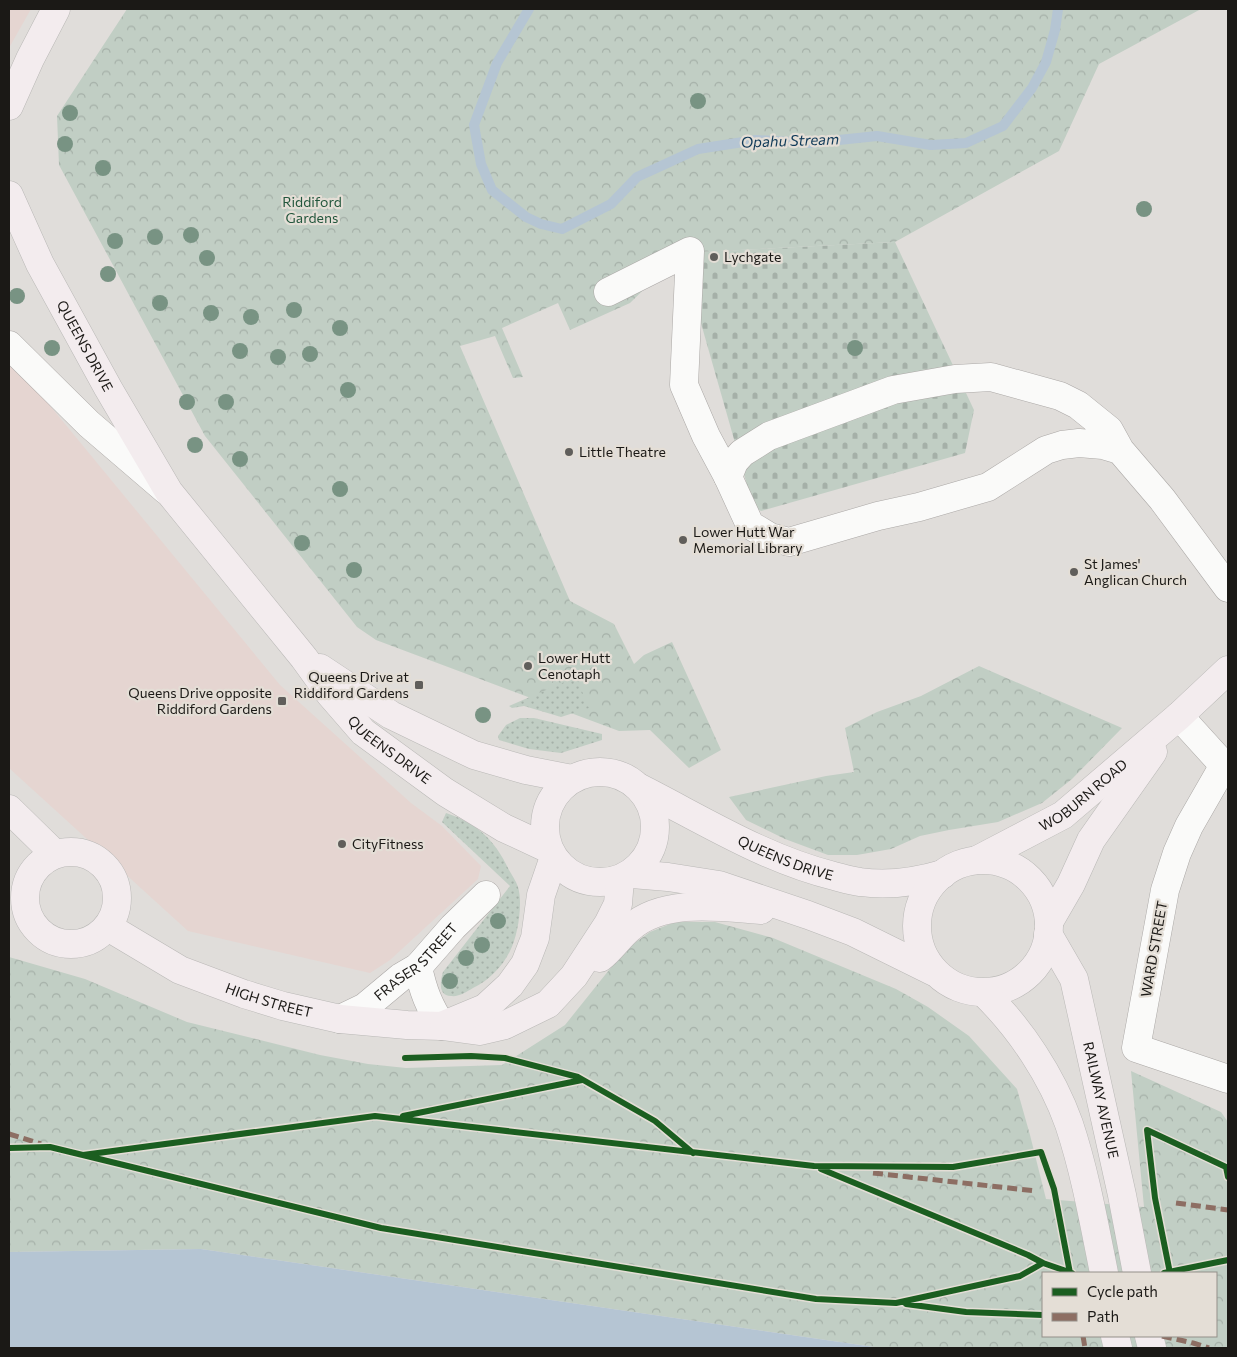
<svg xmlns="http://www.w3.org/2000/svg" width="1237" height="1357" font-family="Commissioner,sans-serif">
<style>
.commercial{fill:#e5d5d1}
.cemetery{fill:url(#cemetery-stones)}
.park{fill:url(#park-crowns);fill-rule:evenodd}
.garden{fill:url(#garden-dots)}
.water{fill:#b5c5d3}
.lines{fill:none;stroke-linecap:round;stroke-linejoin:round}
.stream{stroke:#b5c5d3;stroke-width:10}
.minor-casing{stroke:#aba8a6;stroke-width:29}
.major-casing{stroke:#b9b8b6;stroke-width:29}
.minor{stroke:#fafaf9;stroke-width:28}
.major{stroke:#f3ecee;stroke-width:28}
.quiet{stroke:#8d6e63;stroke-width:5;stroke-dasharray:10 5;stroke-linecap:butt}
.cycleway-casing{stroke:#e4ded6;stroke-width:9}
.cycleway{stroke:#1b5e20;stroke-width:6}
.tree{fill:#789383}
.poi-dot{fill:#605e5b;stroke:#e4ded6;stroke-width:2}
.labels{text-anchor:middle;stroke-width:4.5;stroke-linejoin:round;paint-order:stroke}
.park-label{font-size:14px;fill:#22563c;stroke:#e4ded6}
.poi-label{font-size:14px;fill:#1b1916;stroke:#e4ded6;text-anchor:start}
.street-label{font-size:14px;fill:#1b1916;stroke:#e4ded6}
.water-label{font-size:15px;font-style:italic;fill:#0f3958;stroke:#e4ded6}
</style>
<defs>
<pattern id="cemetery-stones" width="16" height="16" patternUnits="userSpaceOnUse" patternTransform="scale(1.25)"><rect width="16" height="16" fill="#c1cec4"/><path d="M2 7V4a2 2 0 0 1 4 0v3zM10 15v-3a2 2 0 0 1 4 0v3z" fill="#a5b0a8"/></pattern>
<pattern id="park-crowns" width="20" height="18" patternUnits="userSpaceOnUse" patternTransform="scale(1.25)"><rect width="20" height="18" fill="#c1cec4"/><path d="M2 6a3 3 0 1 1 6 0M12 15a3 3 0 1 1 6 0" fill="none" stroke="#a5b0a8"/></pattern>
<pattern id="garden-dots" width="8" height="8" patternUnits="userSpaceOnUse" patternTransform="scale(1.25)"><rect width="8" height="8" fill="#c1cec4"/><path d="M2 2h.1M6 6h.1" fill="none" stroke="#a5b0a8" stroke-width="1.8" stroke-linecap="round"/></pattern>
</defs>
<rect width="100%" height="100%" fill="#e0ddda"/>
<path class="commercial" d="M9 9H31L9 48Z
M9 356 280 685 411 803 442 826 481 866 478 879 390 960 370 973 188 931 9 768Z"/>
<path class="cemetery" d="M895 242 974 410 965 453 761 511 753 506 681 253Z"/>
<path class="park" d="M127 9H1201L1099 64 1059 151 895 242 681 253 630 303 570 330 558 303 502 328 523 377 513 378 495 336 460 346 570 601 614 624 634 664 644 655 672 642 721 750 689 768 650 730 619 731 376 640 357 627 205 436 59 165 57 116Z
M979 666 1122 728 1072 779 1042 803 998 822 949 830 920 836 891 849 857 855H828L785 839 746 820 729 797 826 776 854 772 845 728 877 712 921 696Z
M675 922H715L773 938 896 989 928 1007 969 1036 1017 1089 1030 1135 1046 1199 1144 1207 1131 1071 1221 1112 1228 1122V1348H881L201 1249 9 1252V957L85 979 187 1022 320 1055 368 1064 406 1068 502 1065 565 1025 625 950 650 932ZM1043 1273H1216V1336H1043Z"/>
<path class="garden" d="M576 677 589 708 561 717 524 706 512 708 509 706Z
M520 718H534L602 734V740L561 753 529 749 499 740 498 736 506 725Z
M446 813C477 823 495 840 509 870 512 875 516 881 518 887 523 903 518 936 510 951 503 966 488 981 473 988 466 992 459 997 451 996 438 996 440 981 443 972L510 886 442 822Z"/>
<path class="water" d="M201 1249 881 1348H9V1252Z"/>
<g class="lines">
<path class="stream" d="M529 9 497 63 474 125 481 164 492 190 526 217 541 224 562 229 611 204 637 177 698 149 756 140 810 143 877 136 931 145 966 143 1003 126 1032 88 1046 62 1055 30 1058 9"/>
<g class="minor-casing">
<g id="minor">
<path d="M608 292 690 251 684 385 706 436 728 477"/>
<path d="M9 345 89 424 166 490"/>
<path d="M1120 450 1103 445 1079 443 1062 445 1046 450 988 487 919 507 878 516 789 542 770 537 750 525 728 477 734 462 742 453 769 436 893 390 955 379 991 377 1060 396 1078 405 1109 430 1120 450 1162 499 1228 588"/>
<path d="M1179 716 1228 770"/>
<path d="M1224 765 1189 826 1177 853 1165 890 1136 1048 1228 1079"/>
<path d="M418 967C423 991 429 1006 442 1026"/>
<path id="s1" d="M340 1019 365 1007 401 977 418 967 453 927 486 895"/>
</g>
</g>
<g class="major-casing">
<g id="major">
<path d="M9 106 30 59 56 9"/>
<path id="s2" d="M9 195 40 264 108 388 169 492 304 658 330 694 363 732 445 792 504 828 547 848"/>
<path d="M320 668 391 715 474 755 526 770 572 779"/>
<circle cx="600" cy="827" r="55"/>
<path id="s3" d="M640 788C703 820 765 859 834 876 842 878 851 881 860 882 888 886 916 882 943 874"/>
<path d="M9 809 55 854"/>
<circle cx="71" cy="898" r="46"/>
<path id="s4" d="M977 860 1063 815 1179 716 1228 670"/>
<circle cx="983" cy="926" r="66"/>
<path d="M632 874 668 877 719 885 808 915 853 932 934 972"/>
<path d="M1049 922 1071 884 1091 840 1153 752"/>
<path id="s5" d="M108 927 180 970 244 994 283 1006 340 1019 407 1025 442 1026 479 1031 505 1025 548 1004 574 976 608 924 618 904 620 879"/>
<path id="s6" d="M1048 934 1074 979 1122 1195 1137 1273"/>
<path d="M600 958C611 950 619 937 630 928 664 898 720 907 761 910"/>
<path d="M984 993C1020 1028 1052 1076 1069 1124 1085 1172 1094 1223 1104 1273"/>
<path d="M444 1025 485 1008 510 985 525 964 535 938 541 895 553 860"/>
<path d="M1115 1336 1118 1348"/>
<path d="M1149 1336 1152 1348"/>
</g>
</g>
<use href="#minor" class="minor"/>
<use href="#major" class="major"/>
<path class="quiet" d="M9 1134 41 1144
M873 1173 1036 1191
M1176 1203 1228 1210
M1083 1336 1085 1348
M1162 1336 1193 1343 1209 1348"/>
<g class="cycleway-casing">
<path id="cycleway" d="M405 1058 471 1056 505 1058 578 1077 655 1121 693 1153
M403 1116 582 1080
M9 1148 50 1147 381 1228 816 1299 896 1303 1020 1276 1043 1263
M83 1155 375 1116 814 1166 953 1167 1041 1152 1054 1189 1070 1273
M821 1169 1028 1255 1043 1263 1072 1273
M1164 1273 1228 1260
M1170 1273 1155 1198 1147 1130 1226 1167 1228 1177
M906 1304 966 1312 1043 1315"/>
</g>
<use href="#cycleway" class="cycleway"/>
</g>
<g class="tree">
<circle cx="698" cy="101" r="8"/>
<circle cx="70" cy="113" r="8"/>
<circle cx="65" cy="144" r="8"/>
<circle cx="103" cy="168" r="8"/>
<circle cx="1144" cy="209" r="8"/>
<circle cx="191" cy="235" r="8"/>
<circle cx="155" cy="237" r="8"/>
<circle cx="115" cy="241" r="8"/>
<circle cx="207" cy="258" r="8"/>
<circle cx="108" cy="274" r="8"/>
<circle cx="17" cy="296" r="8"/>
<circle cx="160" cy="303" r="8"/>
<circle cx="294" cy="310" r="8"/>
<circle cx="211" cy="313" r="8"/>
<circle cx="251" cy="317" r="8"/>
<circle cx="340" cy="328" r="8"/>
<circle cx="52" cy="348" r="8"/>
<circle cx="855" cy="348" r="8"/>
<circle cx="240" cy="351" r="8"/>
<circle cx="310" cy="354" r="8"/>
<circle cx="278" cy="357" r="8"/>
<circle cx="348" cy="390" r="8"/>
<circle cx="187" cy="402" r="8"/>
<circle cx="226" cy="402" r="8"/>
<circle cx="195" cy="445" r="8"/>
<circle cx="240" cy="459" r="8"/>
<circle cx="340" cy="489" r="8"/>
<circle cx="302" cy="543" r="8"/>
<circle cx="354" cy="570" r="8"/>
<circle cx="483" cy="715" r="8"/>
<circle cx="498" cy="921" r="8"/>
<circle cx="482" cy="945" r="8"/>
<circle cx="466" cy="958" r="8"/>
<circle cx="450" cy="981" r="8"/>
</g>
<g class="poi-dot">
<circle cx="714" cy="257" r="5"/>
<circle cx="569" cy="452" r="5"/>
<circle cx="683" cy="540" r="5"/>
<circle cx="1074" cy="572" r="5"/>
<circle cx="528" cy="666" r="5"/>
<rect x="414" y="680" width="10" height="10" rx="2.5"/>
<rect x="277" y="696" width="10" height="10" rx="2.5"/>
<circle cx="342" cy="844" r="5"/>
</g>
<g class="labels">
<g class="park-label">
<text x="312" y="207">Riddiford<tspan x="312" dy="16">Gardens</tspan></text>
</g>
<g class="poi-label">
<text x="724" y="262">Lychgate</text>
<text x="579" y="457">Little Theatre</text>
<text x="693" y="537">Lower Hutt War<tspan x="693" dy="16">Memorial Library</tspan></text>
<text x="1084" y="569">St James'<tspan x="1084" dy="16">Anglican Church</tspan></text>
<text x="538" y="663">Lower Hutt<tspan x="538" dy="16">Cenotaph</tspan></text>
<text x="409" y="682" text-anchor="end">Queens Drive at<tspan x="409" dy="16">Riddiford Gardens</tspan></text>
<text x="272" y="698" text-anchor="end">Queens Drive opposite<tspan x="272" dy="16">Riddiford Gardens</tspan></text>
<text x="352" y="849">CityFitness</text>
</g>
<g class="street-label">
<text dy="5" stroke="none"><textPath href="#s2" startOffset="169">QUEENS DRIVE</textPath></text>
<text dy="5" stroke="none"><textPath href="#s2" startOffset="678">QUEENS DRIVE</textPath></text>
<text dy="5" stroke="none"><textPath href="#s4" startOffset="125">WOBURN ROAD</textPath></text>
<text dy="5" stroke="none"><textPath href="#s3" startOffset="162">QUEENS DRIVE</textPath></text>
<text transform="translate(1154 949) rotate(-80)" y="5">WARD STREET</text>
<text dy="5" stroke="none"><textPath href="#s1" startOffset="96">FRASER STREET</textPath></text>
<text dy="5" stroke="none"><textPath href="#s5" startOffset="178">HIGH STREET</textPath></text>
<text dy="5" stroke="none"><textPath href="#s6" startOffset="176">RAILWAY AVENUE</textPath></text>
</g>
<g class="water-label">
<text transform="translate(790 141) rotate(-2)" y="5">Opahu Stream</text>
</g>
</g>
<rect width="1237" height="1357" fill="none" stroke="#1b1916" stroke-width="20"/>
<rect x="1042" y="1272" width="175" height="65" fill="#e4ded6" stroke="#948f89"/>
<rect x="1052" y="1288" width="25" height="8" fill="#1b5e20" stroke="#948f89"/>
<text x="1087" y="1297" font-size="15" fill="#1b1916">Cycle path</text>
<rect x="1052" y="1313" width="25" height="8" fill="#8d6e63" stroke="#948f89"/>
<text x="1087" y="1322" font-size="15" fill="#1b1916">Path</text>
</svg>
